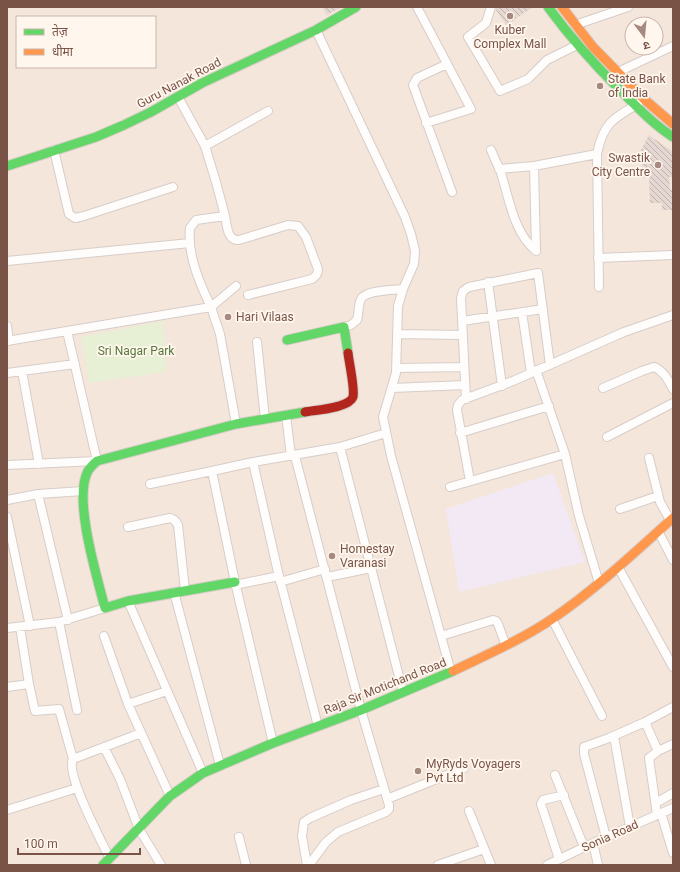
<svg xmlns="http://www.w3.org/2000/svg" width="680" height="872" font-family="Roboto,'Noto Sans Devanagari',sans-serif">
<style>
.residential{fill:#f4e6db;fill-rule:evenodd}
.education{fill:#f2e9f4}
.park{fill:#e7efd4}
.building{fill:url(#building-back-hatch)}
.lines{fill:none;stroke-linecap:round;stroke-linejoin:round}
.street-casing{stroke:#d7cdc8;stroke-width:10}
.fast-casing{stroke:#d8ccc7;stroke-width:11}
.slow-casing{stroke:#d8ccc7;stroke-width:11}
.jam-casing{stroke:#d8ccc7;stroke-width:11}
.street{stroke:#fefdfc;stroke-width:8}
.fast{stroke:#63d668;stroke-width:9}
.slow{stroke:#ff974d;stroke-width:9}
.jam{stroke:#b3261e;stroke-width:9}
.poi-dot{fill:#a68a80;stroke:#fff6ed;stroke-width:1.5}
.labels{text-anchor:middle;stroke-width:3.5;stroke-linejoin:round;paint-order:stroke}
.poi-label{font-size:12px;fill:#7a5347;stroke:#fff6ed;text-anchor:start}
.street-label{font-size:12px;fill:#7a5347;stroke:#fff6ed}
.park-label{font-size:12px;fill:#577a3c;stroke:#fff6ed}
</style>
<defs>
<pattern id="building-back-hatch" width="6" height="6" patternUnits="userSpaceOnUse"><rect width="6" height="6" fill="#e5d8d2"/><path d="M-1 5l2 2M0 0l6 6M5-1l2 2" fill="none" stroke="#bfb2ac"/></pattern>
</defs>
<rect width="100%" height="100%" fill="#f8f1eb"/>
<path class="residential" d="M7 7H673V865H7ZM17 17H155V67H17ZM632 24H656V48H632Z"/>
<path class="education" d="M553 473 585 562 459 592 446 509Z"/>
<path class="park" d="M163 321 166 372 89 383 81 337Z"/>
<path class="building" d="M322 7H341L327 15Z
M496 7H533L506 25 496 10Z
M649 135 673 152V177H669L670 190H673V210H662V203H650L649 177 643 178 641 150Z"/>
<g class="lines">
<g class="street-casing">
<path id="street" d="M417 7 471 109 426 123
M491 7 486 23 468 37 500 91 528 79 547 60 577 45
M575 25 628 7
M316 30 405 217 411 234 415 251 414 264 403 289 398 306 396 373 383 417 391 456 451 672
M447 64 417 78 413 85 452 192
M618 72 673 46
M178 97 205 146 216 182 225 216 196 220 190 228C187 255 200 284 211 307L236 286
M205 146 268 111
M54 150 69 214 75 218 84 216 173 187
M491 150C494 157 497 164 500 170 509 197 513 232 536 251
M534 166 536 251
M499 169 534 166 597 154
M225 216C227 225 227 241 239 240L288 225 298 226 306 237 318 269C318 274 316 276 312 279L248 295
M598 258 673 255
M7 261 190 243
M488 282 502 386
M599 287 597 154C603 124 612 119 638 104
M522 312 531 373
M462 321 543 309
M7 326 9 341
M344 327 351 325 357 320C359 314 358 305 361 299 366 290 394 290 403 289
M397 334 463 335
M7 341 67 331
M257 342 265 419
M397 368 464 367
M536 370 565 454 579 516 599 583
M22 371 39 464
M7 373 75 364
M392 388 465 385
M603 388 642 371 654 367C664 371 668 380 673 389
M466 399 461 298 463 291 469 287 538 273 550 365
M286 415 291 456
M460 433 549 406
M607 437 673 403
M340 447 403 692
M295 456 361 710 389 805V809L386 812 338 832 326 842 309 865
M649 458 660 502 670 520
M253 462 278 572 318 726
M7 465 97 461 67 331 211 307 220 334 236 424
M470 481 457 410 458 405 462 400 513 381 624 332 673 315
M150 484 212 471
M450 487 565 454
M38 494 68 620
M7 500 38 494 83 491
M620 509 658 496
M7 517 30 626
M128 527 170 518C174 519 176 521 178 525L185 590
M658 531 673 560
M618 567 673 667
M327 577 371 568
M280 582 325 569
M235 585 279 576
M174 592 220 765
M128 601 203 773
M552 619 602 716
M59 622 77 710
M7 628 59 622 105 608
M104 636 128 704 167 691
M441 636 493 620 496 621 498 624 506 646
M29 684 35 711 59 709 73 759
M7 687 29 684 20 627
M128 704 170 796
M645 722 658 751
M614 736 630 827
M273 743 235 582 212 471 253 462 340 447 386 433
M104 747 120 779 139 829 161 865
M555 775 584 847
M387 799 464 768
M656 803 673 793
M7 810 77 788
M469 811 491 865
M661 813 673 853
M657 815 649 758 658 751 673 744
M239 837 246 865
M606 837 584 754V747L609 738 645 722 673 707
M593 843 598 865
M110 859C102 842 65 774 73 759L141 733
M559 859 541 804 543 800 564 795
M307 865 302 836 304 822 310 818 351 800 384 789
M438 865 484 849
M547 865 593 843 673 808"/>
</g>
<g class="fast-casing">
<path id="fast" d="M548 7C570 37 594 64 620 90 637 107 653 124 673 137
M7 166 96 137 124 125 151 112 202 83 316 30 356 7
M287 340 344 327 348 353
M235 582 128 601 105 608C97 577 74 502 87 473 89 468 93 465 97 461L236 424 305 412
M103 865 170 796 203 773 273 743 361 710 453 671"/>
</g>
<g class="slow-casing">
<path id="slow" d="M562 7 593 47 645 100 673 124
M453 671C486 655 521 640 552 619 595 590 634 553 673 518"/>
</g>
<g class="jam-casing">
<path id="jam" d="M305 412C316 410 349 408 353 397 355 389 349 362 348 353"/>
</g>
<use href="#street" class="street"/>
<use href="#fast" class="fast"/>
<use href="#slow" class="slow"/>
<use href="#jam" class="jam"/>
</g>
<g class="poi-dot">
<circle cx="510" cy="16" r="4"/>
<circle cx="600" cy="86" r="4"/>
<circle cx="658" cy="165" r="4"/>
<circle cx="228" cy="317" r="4"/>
<circle cx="332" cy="556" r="4"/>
<circle cx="418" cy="771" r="4"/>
</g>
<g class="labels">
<g class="poi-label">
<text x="510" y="34" text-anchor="middle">Kuber<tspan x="510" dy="14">Complex Mall</tspan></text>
<text x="608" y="83">State Bank<tspan x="608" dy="14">of India</tspan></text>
<text x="650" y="162" text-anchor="end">Swastik<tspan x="650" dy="14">City Centre</tspan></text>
<text x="236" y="321">Hari Vilaas</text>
<text x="340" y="553">Homestay<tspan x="340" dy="14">Varanasi</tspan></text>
<text x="426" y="768">MyRyds Voyagers<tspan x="426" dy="14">Pvt Ltd</tspan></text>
</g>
<g class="street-label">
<text transform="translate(179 83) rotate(-28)" y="4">Guru Nanak Road</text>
<text transform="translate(385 686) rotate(-22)" y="4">Raja Sir Motichand Road</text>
<text transform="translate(610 836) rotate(-24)" y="4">Sonia Road</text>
</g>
<g class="park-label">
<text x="136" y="355">Sri Nagar Park</text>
</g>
</g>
<rect width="680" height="872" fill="none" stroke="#7a5347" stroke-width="16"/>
<rect x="16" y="16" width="140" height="52" fill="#fff6ed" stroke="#cab5ab"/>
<rect x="24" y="29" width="20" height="6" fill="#63d668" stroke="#cab5ab"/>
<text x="52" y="36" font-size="12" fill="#7a5347">तेज़</text>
<rect x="24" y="49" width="20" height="6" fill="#ff974d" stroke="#cab5ab"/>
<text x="52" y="56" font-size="12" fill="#7a5347">धीमा</text>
<g transform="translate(644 36) rotate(164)"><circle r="19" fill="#fff6ed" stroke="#cab5ab"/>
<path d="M0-3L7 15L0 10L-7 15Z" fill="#a68a80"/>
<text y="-6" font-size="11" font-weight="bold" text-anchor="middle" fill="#7a5347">उ</text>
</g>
<path d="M18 848v6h122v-6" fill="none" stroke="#7a5347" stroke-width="2"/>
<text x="24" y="848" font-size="12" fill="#7a5347" stroke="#fff6ed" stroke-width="3" paint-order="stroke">100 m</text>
</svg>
